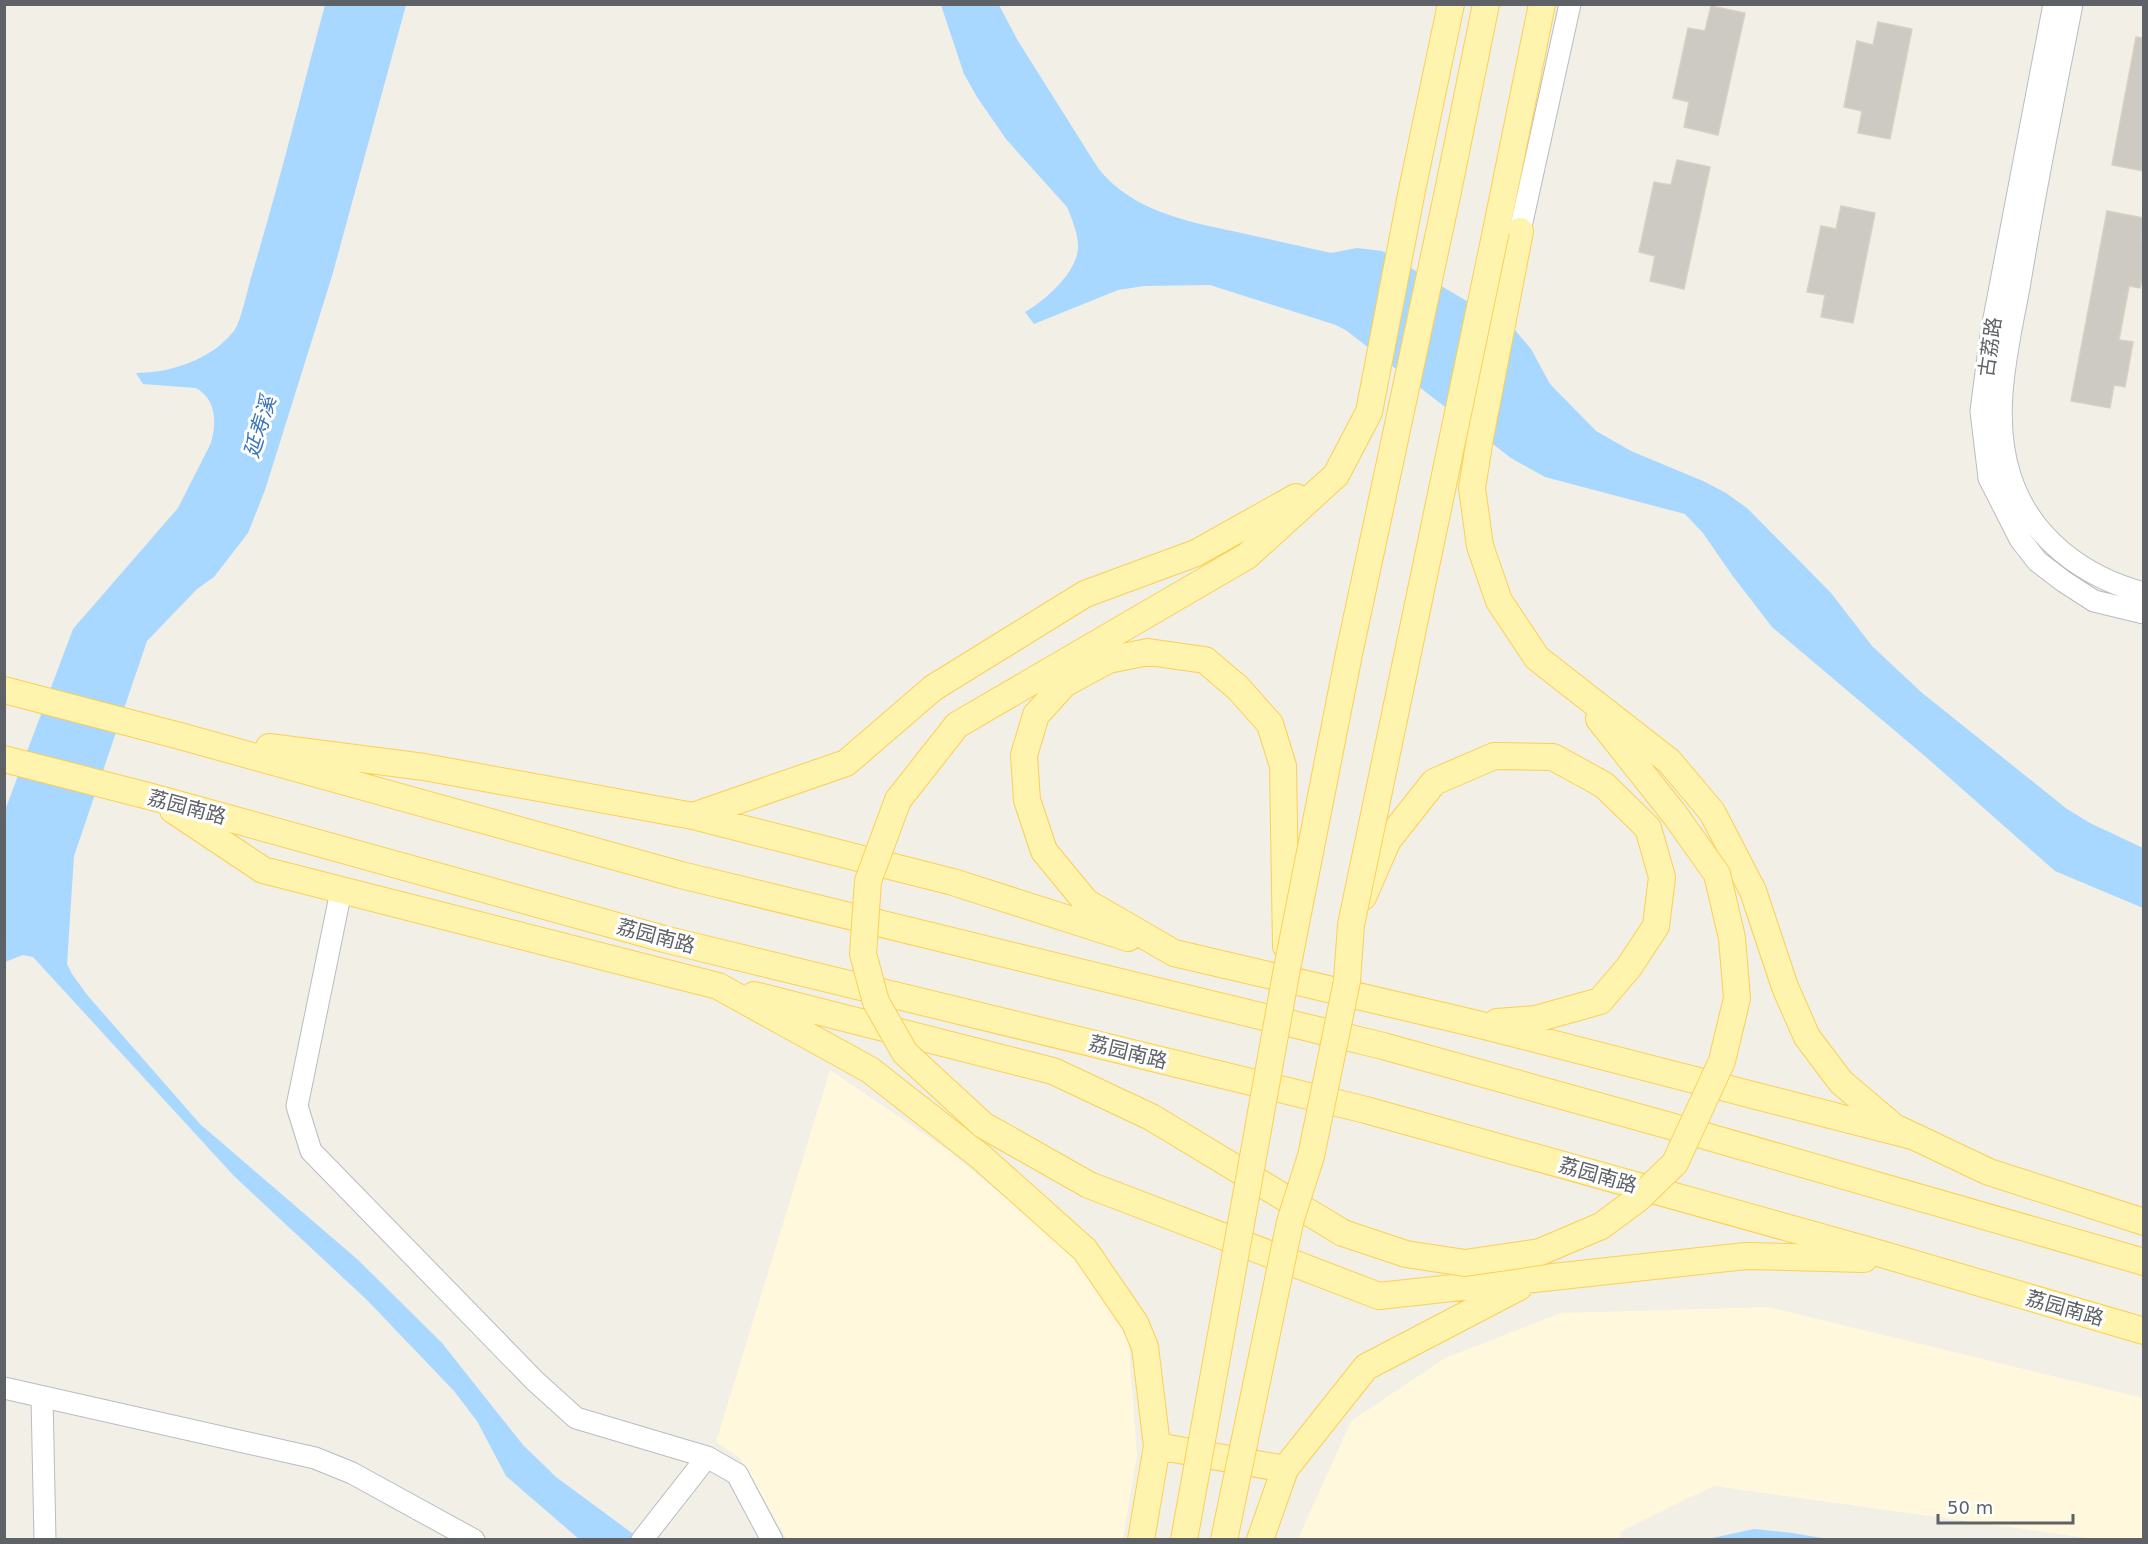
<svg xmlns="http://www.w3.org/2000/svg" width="2148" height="1544" font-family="'DejaVu Sans','Noto Sans SC',sans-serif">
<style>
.commercial{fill:#fff8dd}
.water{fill:#a8d7ff}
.building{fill:#cccac3;stroke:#d6d1c4;stroke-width:1.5}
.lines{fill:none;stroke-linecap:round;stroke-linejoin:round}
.minor-casing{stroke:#b9bcc0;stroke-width:23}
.major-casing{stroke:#fbd055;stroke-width:28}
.minor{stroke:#fff;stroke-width:21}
.major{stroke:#fff4ad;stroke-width:26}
.major-bridge-casing{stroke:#fbd055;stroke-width:28;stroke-linecap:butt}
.major-bridge{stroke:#fff4ad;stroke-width:26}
.labels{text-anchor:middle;stroke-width:6;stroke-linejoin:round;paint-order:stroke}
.street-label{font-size:20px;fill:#5e6267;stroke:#fff}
.water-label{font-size:21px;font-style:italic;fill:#3c76b9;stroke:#fff}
</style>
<rect width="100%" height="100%" fill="#f1efe6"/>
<path class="commercial" d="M830 1070 945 1148 1071 1251 1127 1324 1137 1455 1123 1539H787L740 1458 716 1442Z
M1769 1307 2143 1398V1539H2095L1714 1486 1621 1531 1620 1539H1298L1351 1421 1445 1358 1561 1313Z"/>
<path class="water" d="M325 5H406L332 276 265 490 248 533 214 577 197 589 147 641 74 856 67 964 72 974 88 996 200 1124 357 1259 442 1343 523 1445 556 1477 640 1539H579L506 1476 477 1421 454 1391 367 1300 234 1176 33 957 23 955 5 962 4 813 73 629 178 508 211 443C217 422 216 399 196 388L143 384 136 373C171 373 212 359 234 331 241 322 248 287 252 274 279 185 301 94 325 5Z
M941 5H999L1018 41 1098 168C1132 211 1185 221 1237 232 1268 239 1300 246 1331 253L1357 248 1382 251 1514 329 1531 349 1550 384 1596 431 1631 451 1703 481 1726 493 1747 508 1831 593 1872 646 1921 692 2067 809 2090 823 2143 848V908L2055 871 1926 757 1772 627 1732 575 1703 533 1685 514 1545 477 1511 458 1347 331 1336 325 1210 285 1144 286 1118 290 1034 324 1025 312C1046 300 1080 270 1078 244 1077 231 1072 219 1067 207L1006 139 977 97 964 74Z
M1754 1529 1792 1533 1828 1539H1708Z"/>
<path class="building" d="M1711 6 1745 13 1718 135 1684 127 1689 102 1673 98 1688 28 1705 31Z
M1878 22 1912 29 1890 139 1858 133 1862 111 1844 107 1857 41 1873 45Z
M2136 37 2144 38V171L2112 165Z
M1677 160 1710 167 1684 289 1650 281 1655 256 1639 252 1654 182 1671 185Z
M1841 206 1875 213 1853 323 1821 317 1825 295 1807 292 1821 226 1836 229Z
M2107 211 2144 218 2141 241H2144V272L2140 288 2129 286 2119 340 2133 342 2125 387 2114 385 2110 408 2071 401Z"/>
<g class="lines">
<g class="minor-casing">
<path id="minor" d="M2054 4 1991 334 1981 411 1989 478 2020 539 2037 561 2063 581 2094 601 2144 613
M2072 4C2054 97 2035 189 2020 282 2009 343 1990 413 2010 475 2029 537 2083 577 2144 593
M1520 231 1570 4
M341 891 297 1106 311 1151 535 1381 576 1418 707 1457
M4 1388 315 1458 352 1473 474 1540
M42 1397 45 1540
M642 1540 707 1457 737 1474 772 1540"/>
</g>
<g class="major-casing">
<path id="major" d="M1448 191 1486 4
M1496 231 1542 4
M1520 231 1480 438 1472 488 1480 546 1499 601 1537 658 1669 761 1712 812 1753 891 1785 987 1807 1037 1841 1082 1894 1127 1989 1172 2144 1222
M4 690 180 736 681 875 1383 1046 1681 1129 2144 1262
M1599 719 1675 815
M269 747 424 767 693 816 953 882 1128 938
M4 759 156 798 664 939 1366 1110 1871 1251 2144 1331
M898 800 957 725 1247 556 1336 475 1369 412 1412 190 1451 4
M173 810 263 870 718 986 870 1070 981 1157 1085 1250 1135 1323 1145 1347 1157 1446 1141 1540
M693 816 846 763 933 688 1085 594 1196 553 1296 497
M1363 897 1388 840 1434 782 1494 756 1553 757 1604 785 1648 828 1662 877 1656 926 1629 967 1600 1001 1536 1019 1497 1022
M1286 946 1283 766 1270 724 1238 688 1205 660 1148 652 1108 660 1064 684 1036 715 1024 755 1027 800 1044 851 1086 902 1174 953 1477 1024 1916 1137
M754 995 1053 1071 1151 1117 1343 1233
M1089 1185 1379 1296 1746 1256 1864 1259
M1157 1446 1285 1469
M1260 1540 1285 1469 1366 1367 1519 1287"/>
</g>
<use href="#minor" class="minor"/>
<use href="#major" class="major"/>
<g class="major-bridge-casing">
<path id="major-bridge" d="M898 800 868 881 863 954 876 1002 905 1053 983 1125 1089 1185
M1343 1233 1406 1254 1465 1263 1540 1252 1601 1226 1639 1198 1675 1163 1722 1061 1737 998 1732 938 1717 874 1675 815
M1184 1540 1286 974 1349 654 1448 191
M1224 1540 1290 1222 1311 1156 1347 981 1351 925 1496 231"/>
</g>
<use href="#major-bridge" class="major-bridge"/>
</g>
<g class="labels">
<g class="street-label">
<text transform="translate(1990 347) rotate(-82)" y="7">古荔路</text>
<text transform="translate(187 807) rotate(15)" y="7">荔园南路</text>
<text transform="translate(656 936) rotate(15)" y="7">荔园南路</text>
<text transform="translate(1128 1052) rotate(14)" y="7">荔园南路</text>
<text transform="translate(1598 1175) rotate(16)" y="7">荔园南路</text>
<text transform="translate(2065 1308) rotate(16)" y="7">荔园南路</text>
</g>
<g class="water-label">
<text transform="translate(260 427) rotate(-73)" y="7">延寿溪</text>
</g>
</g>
<rect width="2148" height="1544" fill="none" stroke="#5e6267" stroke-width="12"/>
<path d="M1938 1514v9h135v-9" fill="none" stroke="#5e6267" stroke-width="3"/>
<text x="1947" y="1514" font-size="18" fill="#5e6267" stroke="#ffffff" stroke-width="4.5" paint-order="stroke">50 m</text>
</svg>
